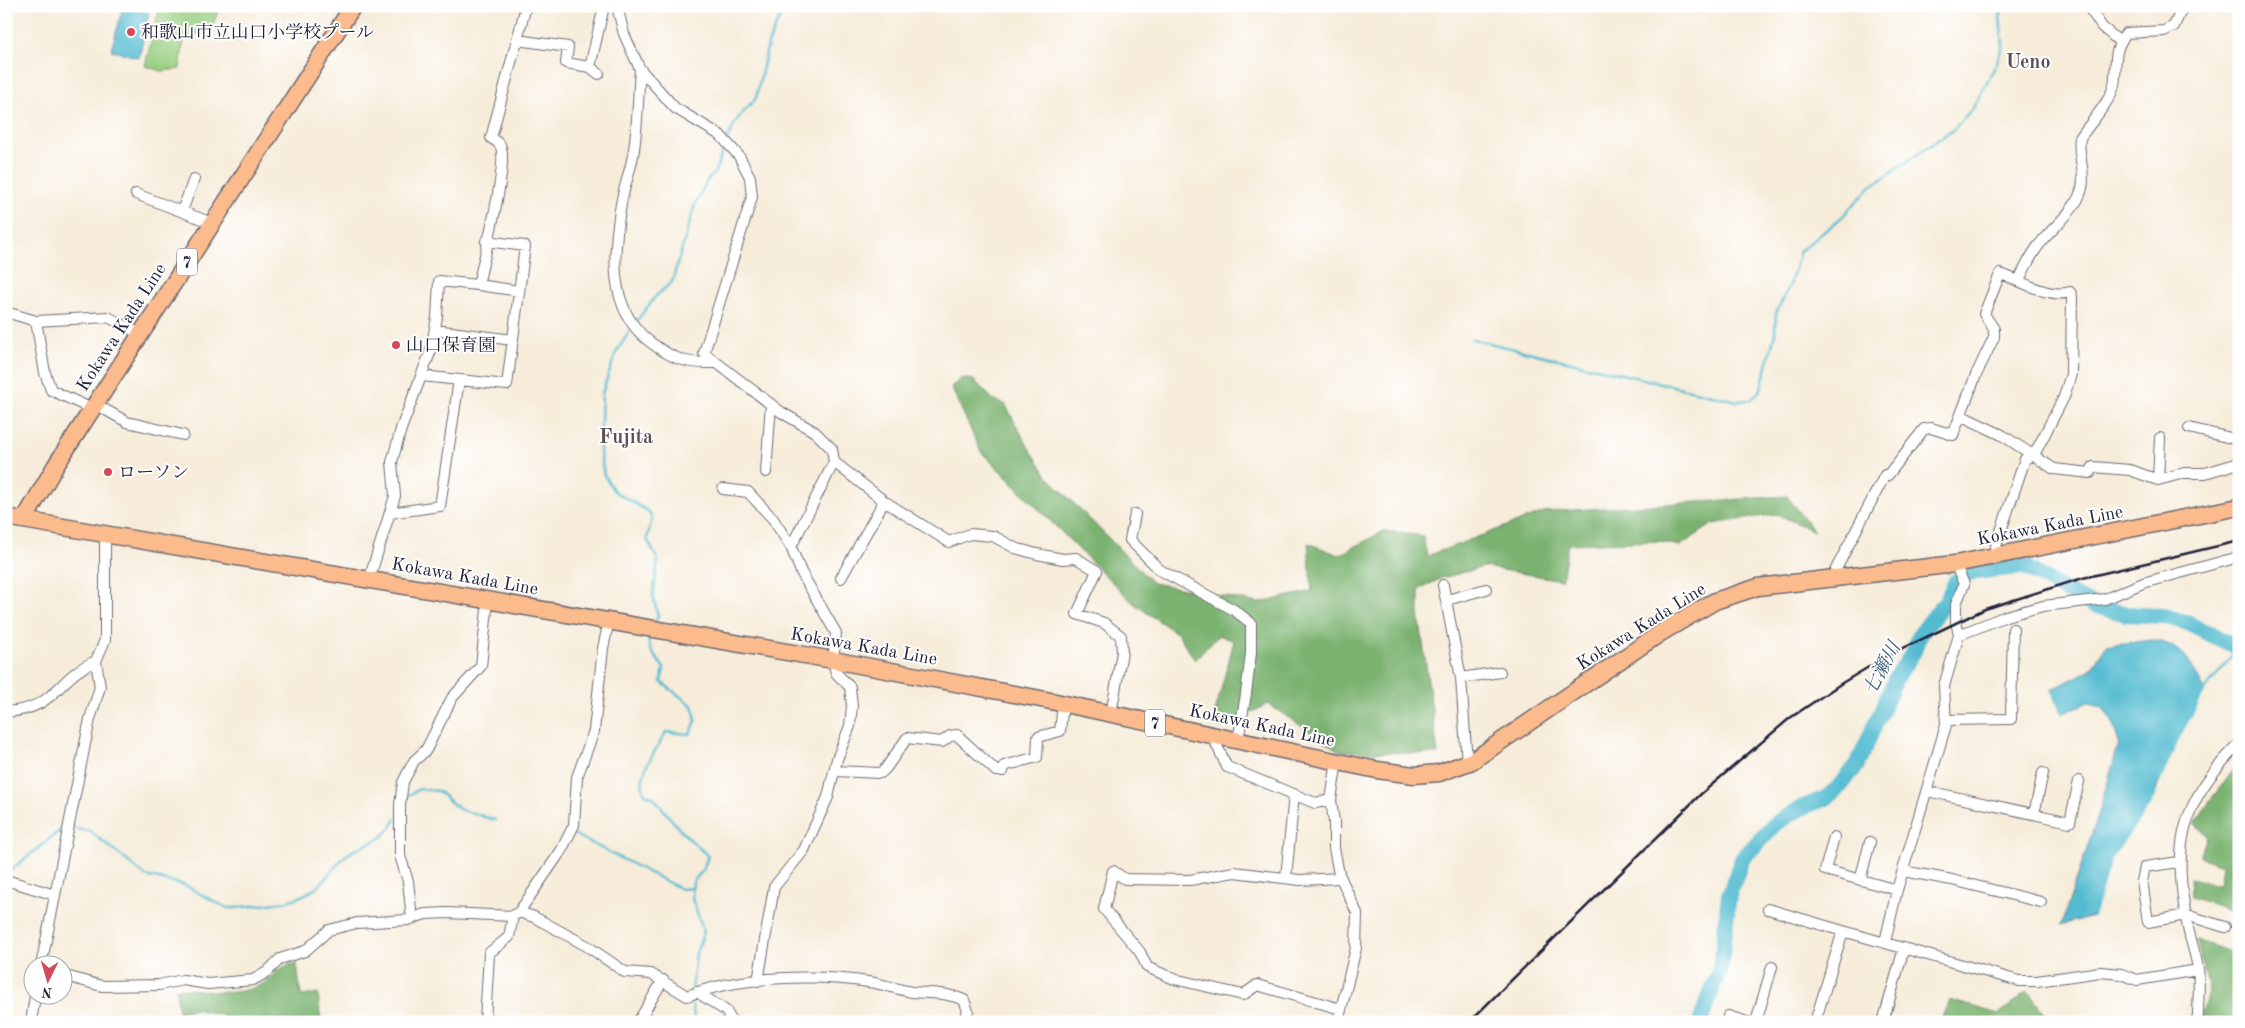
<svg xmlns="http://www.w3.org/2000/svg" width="2245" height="1028" font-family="'Old Standard TT','Noto Serif JP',serif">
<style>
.green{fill:#99cf81;stroke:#5e785e}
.forest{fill:#7ab26f;stroke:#4e6a55}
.water{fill:#53bbd0;stroke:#3a6e86}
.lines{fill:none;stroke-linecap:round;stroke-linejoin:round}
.stream{stroke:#53bbd0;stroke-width:2.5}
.river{stroke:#53bbd0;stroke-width:16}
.minor-casing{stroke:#6c6972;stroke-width:12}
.primary-casing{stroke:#6c6972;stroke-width:19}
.minor{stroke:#fff;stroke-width:10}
.primary{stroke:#fbbb8d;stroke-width:16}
.rail{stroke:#22223b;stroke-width:2.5}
.poi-dot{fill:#d1495b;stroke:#fff;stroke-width:2}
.labels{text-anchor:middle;stroke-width:4;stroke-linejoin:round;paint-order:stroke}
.shield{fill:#fff;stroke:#646476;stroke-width:1}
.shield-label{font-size:16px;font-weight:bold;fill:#22223b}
.poi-label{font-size:18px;fill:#22223b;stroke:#fff;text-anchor:start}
.street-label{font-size:18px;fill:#22223b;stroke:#fff}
.water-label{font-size:19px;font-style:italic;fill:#365f77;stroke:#fff}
.quarter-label{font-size:20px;font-weight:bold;fill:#5c4f53;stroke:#fff}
</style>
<rect width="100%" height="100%" fill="#fff"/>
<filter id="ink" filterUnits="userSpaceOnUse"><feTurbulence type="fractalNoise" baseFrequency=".02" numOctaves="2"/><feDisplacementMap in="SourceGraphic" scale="10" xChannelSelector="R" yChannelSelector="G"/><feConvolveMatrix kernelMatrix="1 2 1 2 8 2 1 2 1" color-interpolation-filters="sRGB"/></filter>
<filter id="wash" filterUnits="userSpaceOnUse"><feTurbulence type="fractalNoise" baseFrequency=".0096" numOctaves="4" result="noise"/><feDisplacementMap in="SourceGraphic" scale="20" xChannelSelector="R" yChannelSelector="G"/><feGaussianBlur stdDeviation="1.12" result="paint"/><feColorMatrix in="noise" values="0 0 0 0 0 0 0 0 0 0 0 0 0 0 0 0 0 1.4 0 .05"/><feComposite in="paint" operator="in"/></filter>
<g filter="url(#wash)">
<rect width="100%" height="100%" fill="#f6ecd9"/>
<path class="green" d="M160 6H220L211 30 184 38 180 69 162 71 145 66Z"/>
<path class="forest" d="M962 378 974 380 994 400 1005 404 1026 443 1048 477 1153 583 1259 603 1312 591 1308 543 1339 555 1384 531 1423 536 1427 556 1544 512 1787 496 1814 531 1777 514 1713 524 1680 546 1658 541 1568 544 1562 580 1484 567 1442 578 1419 589V614L1438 754 1339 751 1268 704 1225 726 1215 712 1234 641 1219 635 1195 660 1178 634 1134 604 981 452 951 387Z
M2239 761V913L2191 897 2190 878 2219 885 2222 865 2200 857 2207 836 2194 824Z
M2196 940 2239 955V1022H2199L2209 989Z
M297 963 301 996 318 994 321 1020 316 1022H225L221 1015 195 1009 178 1012 176 988C205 989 230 998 258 986 275 979 273 967 297 963Z
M2028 991 2051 1022H1940L1949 1000 1999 1014Z"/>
<path class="water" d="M123 7 149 13 139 58 111 50Z
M2152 640C2186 647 2189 662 2205 690L2180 735 2150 804 2110 859 2093 916 2061 925 2096 822 2119 743 2112 721 2103 708 2088 702 2062 714 2051 690 2091 669 2106 645Z"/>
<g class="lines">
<path class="stream" d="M727 139 738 118 756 98 768 44 785 6
M635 323 656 296 672 282 695 205 707 181 715 172 725 144
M632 327 616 353 602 393 600 452 604 475 614 491 649 512 652 519 647 539 658 560 653 595 658 616 655 622
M1472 339 1737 401 1751 400 1761 389 1775 334 1776 313 1790 285 1800 251 1841 218 1870 187 1954 129 1973 108 1997 63 2003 44 2000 18 2003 6
M652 635 648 641 652 652 664 668 661 682 693 706 696 721 690 734 666 732C657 750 635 774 645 794L653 797 681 831 708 856 703 870 693 882 692 898 704 932 696 953 692 991
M2160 780 2180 735 2205 690 2238 648
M405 801 407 796 419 789 438 791 459 809 495 820
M71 828 90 831 146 876 184 885 227 908H235C264 904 297 905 319 885 329 876 337 862 348 854 371 838 379 848 396 819
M575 835 681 889 692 888
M6 874 63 828H66
M2093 916 2110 859 2150 804 2156 790
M691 999 695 1022"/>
<path class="river" d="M1700 1022 1721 965 1729 895 1742 859 1776 823 1801 808 1826 798 1840 786 1857 765 1896 678 1914 651 1919 636 1946 601 1956 581 1968 573 2024 566 2067 592 2096 606 2126 614 2163 616 2185 622 2239 648"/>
</g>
</g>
<g filter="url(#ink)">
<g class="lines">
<g class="minor-casing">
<path id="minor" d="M617 6 624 34 640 69 675 108 720 135 739 156 750 177 752 197 704 353 781 412 815 432 832 449 834 462 791 547 801 572 836 633 833 660 836 673 850 687 852 706 850 726 837 759 828 797 804 850 774 887 758 981
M2088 6 2102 27 2120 42
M517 40 568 47 566 63 590 67 599 74
M590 67 604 6
M640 69C638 95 638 122 634 149 632 167 624 186 621 204 613 252 607 309 650 342 674 360 687 364 717 363
M136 194 212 223
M182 211 194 179
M2019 280C2024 270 2029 259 2036 249 2049 229 2076 213 2082 188 2086 171 2077 154 2080 138 2089 124 2111 101 2114 85 2118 62 2111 55 2126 33L2164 31 2174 26 2183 6
M478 285 519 291
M6 312 36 321 108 317 140 334
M36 321 45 373 51 390 92 409
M435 330 513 340
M422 376 507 385 525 246 486 241
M95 404 127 422 183 435
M1962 416 2002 435 2054 469 2090 473 2093 467 2130 470 2158 480 2184 473H2205L2239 463
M2189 428 2239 440
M834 462 884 501 949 542 970 534 993 536 1015 548 1037 554 1063 559 1076 558 1097 571 1077 614 1104 623 1121 636 1122 652 1111 714
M766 472 771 404
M2158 480 2160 438
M723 489 748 492 773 519 791 547
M390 513 440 506 459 380
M1135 514 1130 540 1160 570 1234 610 1251 623V653L1246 694 1238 740
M841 578 884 501
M1836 578V569L1885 475H1888L1924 429 1931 428 1953 435 1976 375 1994 337V329L1984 314 2000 274C2021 280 2048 299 2070 292L2072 296 2071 374 2064 397 2034 455 2025 459 1995 549 1996 556
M369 580 395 496 392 462 401 429 431 350 437 317 439 281 478 285C483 261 510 162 500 145 498 142 494 140 491 138L526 6
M1443 585 1461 678 1467 763
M1447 600 1486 589
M1959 635 2006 616 2043 606 2105 599 2143 583 2239 557
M1461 678 1500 672
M6 712C58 709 56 677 96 661
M1947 720 2011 719 2013 629
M1212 735 1227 767 1315 803 1331 800
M1337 761 1331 800 1334 822V848L1339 874 1357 913 1356 948 1338 1022
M834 771 881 773 886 768 907 738 942 742 950 736 957 735 996 771H1003L1004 766 1037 757 1038 737 1060 731 1063 704
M1927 791 2070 822 2079 781
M2034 814 2043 773
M1834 837 1825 870 1897 890
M2179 862 2145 867 2142 881 2148 922 2186 915 2225 927
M1903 871 1952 880 2041 902
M1286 878 1294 794
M6 880 55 895
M1860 880 1870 842
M1768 909 1843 931
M519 912 534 917 587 946 625 972 651 974 687 996C741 975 818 974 875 983 888 986 900 990 912 992 931 994 947 992 964 1000L968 1011 963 1022
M412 919 408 881 400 856V805L403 782 414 761 426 750 452 698 481 666 488 600
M1885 942 1897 890 1946 725 1944 686 1959 635 1956 622V604L1964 584 1955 564
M41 966 90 719 100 687 96 661 105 640V535
M62 975 102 986 159 985 183 980 208 984 253 980 267 972 280 959 305 951 329 930 357 923 408 920 425 914 447 913 513 916 519 912 561 851 574 825 577 777 594 731 603 648 609 621
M697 992 726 1011 732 1022
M1341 1009 1257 985 1243 995 1174 979 1147 967 1140 952 1104 909 1113 871 1125 879 1190 880 1234 872 1300 880 1341 878
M1728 1016 1747 1022
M31 1022 35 996
M485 1022 489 953 509 937 513 916
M638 1022 663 980
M1756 1022 1772 967
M1815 1022 1843 931 2019 981H2037L2100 972 2121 974 2137 980 2198 970
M1883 1022 1904 948
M2196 1022 2198 1015C2198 1000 2200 983 2198 969 2196 955 2191 942 2188 928 2172 846 2179 804 2239 744"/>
</g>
<g class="primary-casing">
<path id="primary" d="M6 517 833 660 1046 700 1377 770 1414 775 1439 773 1472 761 1662 632 1715 601 1758 587 1955 564 2239 507
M24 520 56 465 353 6"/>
</g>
<use href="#minor" class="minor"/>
<use href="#primary" class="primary"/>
<path class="rail" d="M1469 1022 1701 794 1790 718 1842 683 1887 656 1985 609 2083 578 2239 541"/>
</g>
</g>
<g class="poi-dot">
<circle cx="131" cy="32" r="5"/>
<circle cx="396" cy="345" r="5"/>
<circle cx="108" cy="472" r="5"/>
</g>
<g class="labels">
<g class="shield">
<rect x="177" y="248.5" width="20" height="27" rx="4"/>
<rect x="1145" y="709.5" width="20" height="27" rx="4"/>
</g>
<g class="shield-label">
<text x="187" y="268">7</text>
<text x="1155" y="729">7</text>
</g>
<g class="poi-label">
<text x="141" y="38">和歌山市立山口小学校プール</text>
<text x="406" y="351">山口保育園</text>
<text x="118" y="478">ローソン</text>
</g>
<g class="street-label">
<text transform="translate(121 327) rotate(-57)" y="6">Kokawa Kada Line</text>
<text transform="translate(2050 525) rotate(-11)" y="6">Kokawa Kada Line</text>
<text transform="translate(465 576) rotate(10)" y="6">Kokawa Kada Line</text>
<text transform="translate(1641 626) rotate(-32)" y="6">Kokawa Kada Line</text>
<text transform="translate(864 646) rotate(10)" y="6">Kokawa Kada Line</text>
<text transform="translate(1262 725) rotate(12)" y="6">Kokawa Kada Line</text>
</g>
<g class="water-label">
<text transform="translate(1881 668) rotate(-62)" y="7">七瀬川</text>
</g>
<g class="quarter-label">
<text x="2028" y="68">Ueno</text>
<text x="626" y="443">Fujita</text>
</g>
</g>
<rect width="2245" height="1028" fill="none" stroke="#fff" stroke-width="25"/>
<g transform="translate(48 980) rotate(185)"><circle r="24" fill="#ffffff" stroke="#a7a7b1"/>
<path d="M0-4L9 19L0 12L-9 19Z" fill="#d1495b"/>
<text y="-8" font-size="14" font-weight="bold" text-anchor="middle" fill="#22223b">N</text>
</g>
</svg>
